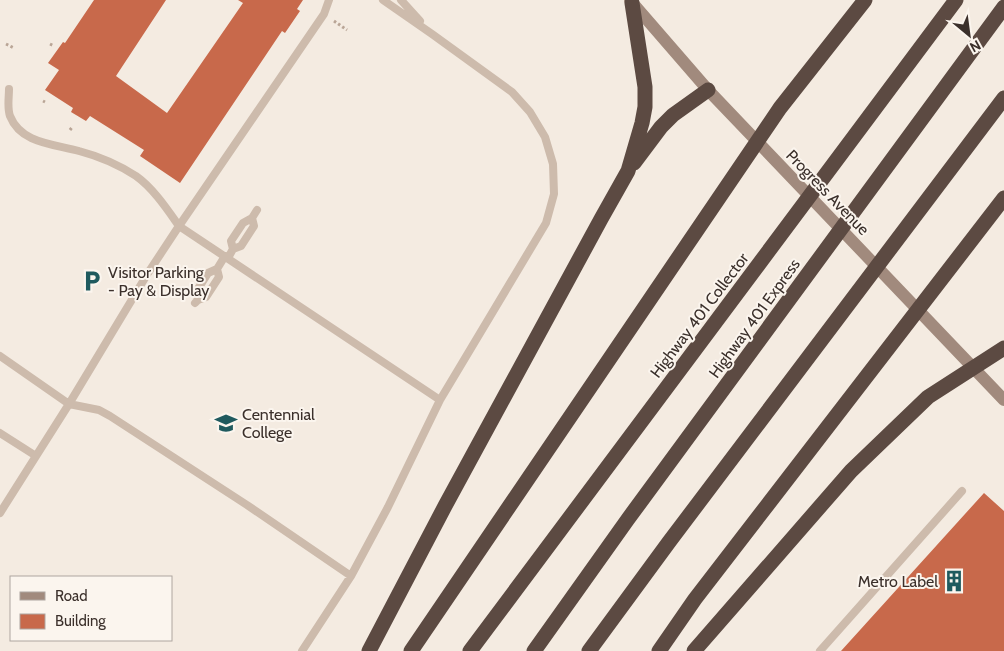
<svg xmlns="http://www.w3.org/2000/svg" width="1004" height="651" font-family="Cabin,sans-serif">
<style>
.building{fill:#c8694b}
.lines{fill:none;stroke-linecap:round;stroke-linejoin:round}
.path{stroke:#b9a596;stroke-width:3;stroke-dasharray:2.5 2.5;stroke-linecap:butt}
.service{stroke:#cdbbac;stroke-width:8}
.secondary{stroke:#a18a7d;stroke-width:12}
.motorway{stroke:#5c4a42;stroke-width:15}
.labels{text-anchor:middle;stroke-width:4;stroke-linejoin:round;paint-order:stroke}
.street-label{font-size:16px;fill:#3b302b;stroke:#fbf5ee}
.poi-label{font-size:16px;fill:#3b302b;stroke:#fbf5ee;text-anchor:start}
</style>
<rect width="100%" height="100%" fill="#f4ebe1"/>
<path class="building" d="M94 0H166L116 76 167 113 243 3 238 0H303L297 9 300 11 285 33 282 31 180 183 140 156 144 150 90 116 86 121 71 112 73 108 45 90 59 70 48 63 63 42 65 43Z
M984 493 1004 511V651H841Z"/>
<g class="lines">
<path class="path" d="M334 21 347 30
M6 44 14 48
M50 44 54 46
M43 101 45 102
M70 130 73 126"/>
<path class="service" d="M401 0 420 21
M9 89C9 98 7 108 10 116 21 144 55 144 79 151 98 156 119 165 136 176 153 188 167 209 179 226L440 400
M233 249 231 241 243 223 252 218 257 210
M228 258 233 249 241 246 254 226 252 218
M198 300 196 292 208 273 217 269 225 256
M195 303 198 300 206 297 219 277 217 269
M0 356 69 404 99 410 110 416 247 505 351 576
M0 433 36 456
M0 513 69 404 148 273 179 226 324 14 329 0
M302 651 351 576 388 507 440 400 546 223 554 194 553 164 545 137 530 112 512 92 432 34 383 0
M820 651 962 491"/>
<path class="secondary" d="M630 0 708 90 1004 400"/>
<path class="motorway" d="M634 163 661 127 673 115 708 90
M369 651 445 506 601 219 628 171 642 123 645 107V87L632 3
M411 651 780 108 865 0
M470 651 956 0
M534 651 628 519 1004 7
M589 651 669 542 1004 98
M659 651 695 599 1004 198
M694 651 851 471 928 397 1004 348"/>
</g>
<defs>
<g id="parking-bare" transform="scale(1.725)"><path d="M-3.5-5.5H1a3.5 3.5 0 0 1 0 7H-1V5.5H-3.5ZM-1-3.4V-.6H.8a1.4 1.4 0 0 0 0-2.8Z" fill="#1f5a5e" stroke="#fbf5ee" stroke-width="2.5" paint-order="stroke"/></g>
<g id="university-bare" transform="scale(1.725)"><path d="M0-5L7-2L0 1L-7-2ZM-4 1L0 2.5L4 1V4Q0 6-4 4Z" fill="#1f5a5e" stroke="#fbf5ee" stroke-width="2.5" paint-order="stroke"/></g>
<g id="building-bare" transform="scale(1.725)"><path d="M-4-6H4V6H1V3H-1V6H-4ZM-2.5-4.3h1.7v1.8h-1.7ZM.8-4.3h1.7v1.8H.8ZM-2.5-1h1.7V.8h-1.7ZM.8-1h1.7V.8H.8Z" fill="#1f5a5e" stroke="#fbf5ee" stroke-width="2.5" paint-order="stroke"/></g>
</defs>
<g fill-rule="evenodd">
<use href="#parking-bare" x="92" y="281"/>
<use href="#university-bare" x="226" y="423"/>
<use href="#building-bare" x="954" y="581"/>
</g>
<g class="labels">
<g class="street-label">
<text transform="translate(828 192) rotate(46)" y="6">Progress Avenue</text>
<text transform="translate(699 315) rotate(-53)" y="6">Highway 401 Collector</text>
<text transform="translate(754 318) rotate(-54)" y="6">Highway 401 Express</text>
</g>
<g class="poi-label">
<text x="108" y="278">Visitor Parking<tspan x="108" dy="18">- Pay &amp; Display</tspan></text>
<text x="242" y="420">Centennial<tspan x="242" dy="18">College</tspan></text>
<text x="938" y="587" text-anchor="end">Metro Label</text>
</g>
</g>
<rect x="10" y="576" width="162" height="65" fill="#fbf5ee" stroke="#aea6a0"/>
<rect x="20" y="592" width="25" height="8" fill="#a18a7d" stroke="#aea6a0"/>
<text x="55" y="601" font-size="15" fill="#3b302b">Road</text>
<rect x="20" y="614" width="25" height="15" fill="#c8694b" stroke="#aea6a0"/>
<text x="55" y="626" font-size="15" fill="#3b302b">Building</text>
<g transform="translate(969 35) rotate(151)" stroke="#fbf5ee" stroke-width="4" paint-order="stroke">
<path d="M0-4L9 19L0 12L-9 19Z" fill="#3b302b"/>
<text y="-8" font-size="14" font-weight="bold" text-anchor="middle" fill="#3b302b">N</text>
</g>
</svg>
